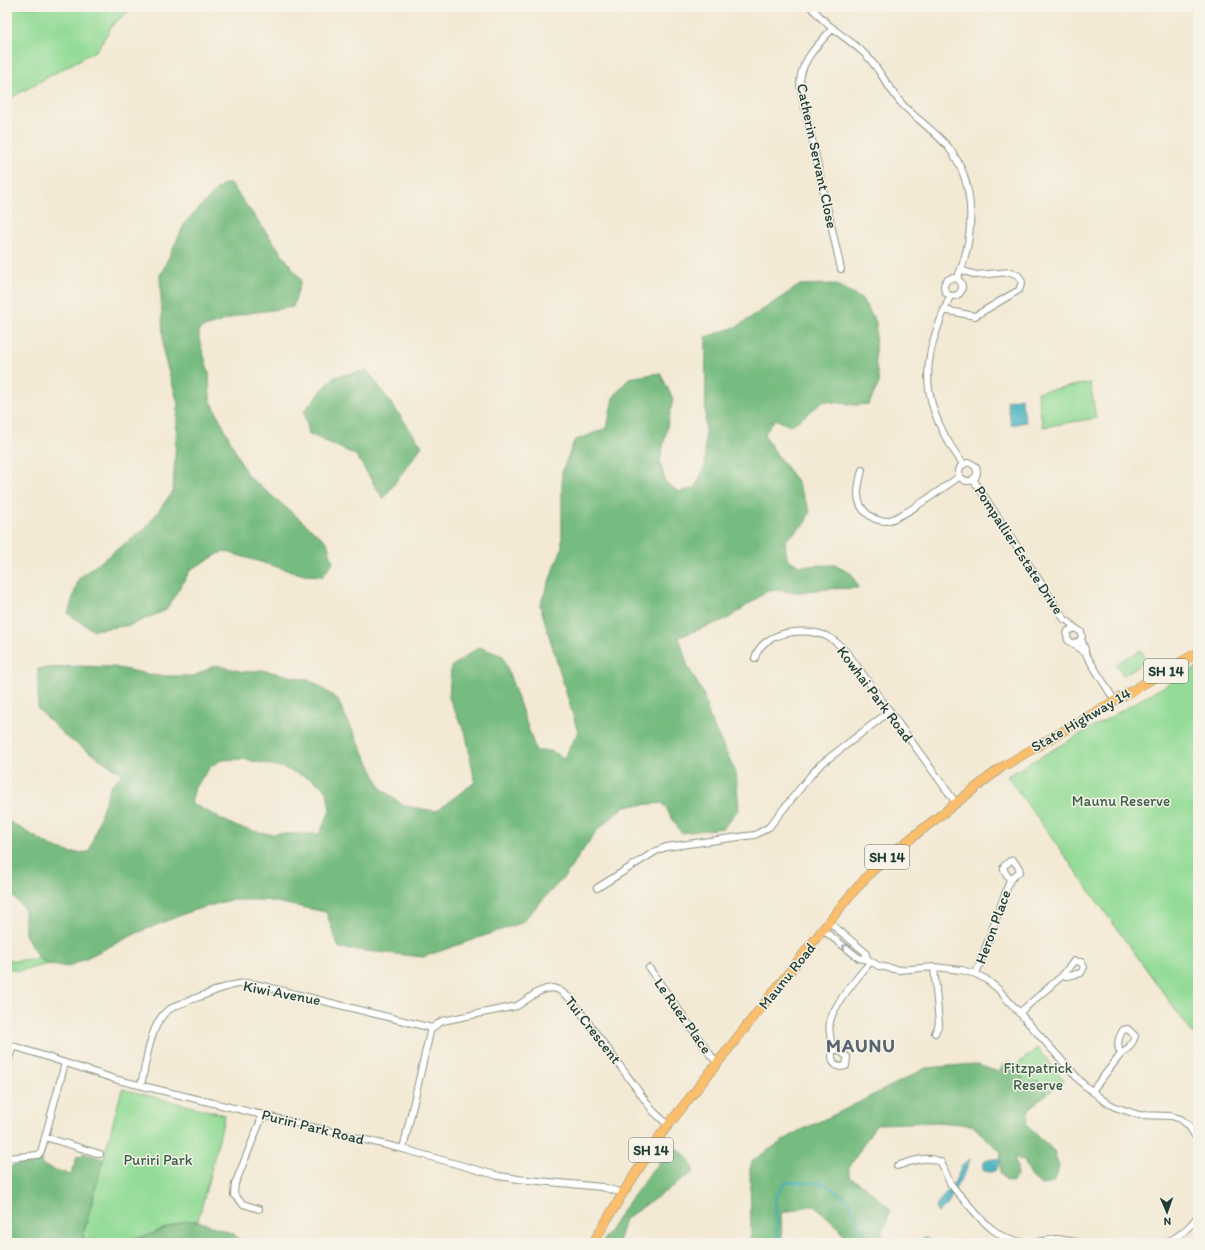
<svg xmlns="http://www.w3.org/2000/svg" width="1205" height="1250" font-family="Itim,sans-serif">
<style>
.green{fill:#93db96;stroke:#598c65}
.forest{fill:#76bb7f;stroke:#4a7c5a;fill-rule:evenodd}
.water{fill:#41afbe;stroke:#307679}
.lines{fill:none;stroke-linecap:round;stroke-linejoin:round}
.stream{stroke:#41afbe;stroke-width:2}
.street-casing{stroke:#899384;stroke-width:8}
.primary-casing{stroke:#899384;stroke-width:10}
.street{stroke:#fff;stroke-width:6}
.primary{stroke:#fabe6d;stroke-width:9}
.oneway{stroke:#8f9e9a}
.labels{text-anchor:middle;stroke-width:3;stroke-linejoin:round;paint-order:stroke}
.shield{fill:#f7f3e8;stroke:#60746a;stroke-width:1}
.shield-label{font-size:14px;font-weight:bold;fill:#1f3d34}
.street-label{font-size:15px;fill:#1f3d34;stroke:#f7f3e8}
.park-label{font-size:15px;fill:#365d48;stroke:#f7f3e8}
.district-label{font-size:19px;font-weight:bold;letter-spacing:1px;fill:#586572;stroke:#f7f3e8}
</style>
<rect width="100%" height="100%" fill="#f7f3e8"/>
<filter id="ink" filterUnits="userSpaceOnUse"><feTurbulence type="fractalNoise" baseFrequency=".025" numOctaves="2"/><feDisplacementMap in="SourceGraphic" scale="8" xChannelSelector="R" yChannelSelector="G"/><feConvolveMatrix kernelMatrix="1 2 1 2 8 2 1 2 1" color-interpolation-filters="sRGB"/></filter>
<filter id="wash" filterUnits="userSpaceOnUse"><feTurbulence type="fractalNoise" baseFrequency=".012" numOctaves="4" result="noise"/><feDisplacementMap in="SourceGraphic" scale="16" xChannelSelector="R" yChannelSelector="G"/><feGaussianBlur stdDeviation="0.9" result="paint"/><feColorMatrix in="noise" values="0 0 0 0 0 0 0 0 0 0 0 0 0 0 0 0 0 1.4 0 .05"/><feComposite in="paint" operator="in"/></filter>
<g filter="url(#wash)">
<rect width="100%" height="100%" fill="#f3e9d4"/>
<path class="green" d="M7 7H134L114 23 97 50 12 97 7 108Z
M1090 383 1096 418 1043 427 1037 392Z
M1141 650 1147 661 1123 675 1116 664Z
M1198 667V1041L1007 776Z
M38 958 49 964 19 971 7 968V959L15 961Z
M1037 1048 1064 1080 1029 1109 1003 1076Z
M122 1089 225 1115 198 1221H184L146 1236 116 1241 85 1240 83 1235Z"/>
<path class="forest" d="M223 184H231L301 280 293 307 243 314 199 329V339L209 373 210 399 247 475 327 542 333 562 323 576 304 575 224 551 191 569 166 610 131 625 93 630 68 614 79 578 146 528 173 491 178 403 164 356 160 276 186 221Z
M835 284 862 299 876 322 875 360 879 383 869 404 856 405 824 401 802 418 790 426 775 419 764 435 777 455 796 480 810 511 805 523 785 541 787 558 799 566 834 565 852 574 858 588 823 589 800 592 769 590 729 618 679 637 688 667 703 693 710 719 736 773 739 809 723 828 681 833 663 803 625 806 597 830 565 876 521 923 423 957 339 948 326 912 266 900H230L191 911 137 933 68 967 49 964 38 958 25 934 24 909 7 889V820L52 847 72 853 89 852 110 786 123 774 65 736 38 709V669L77 666 113 667 158 676H194L216 665 243 672 262 670 312 681 337 699 381 788 404 806 436 811 475 782 466 735 449 698 451 667 479 647 503 656 536 751H551L564 758 578 732 540 605 562 548V472L574 441 607 428 613 398 629 378 660 373 673 399 660 461 665 482 679 492 695 488 705 466 706 337 738 326 800 285ZM243 759 281 767 314 780 327 791 330 811 319 834H267L237 827 191 803 195 787 211 766 221 760Z
M367 370 422 446 383 499 356 455 309 434 304 411 334 377Z
M1008 1062C1017 1064 1023 1072 1022 1081L1025 1085 1038 1081 1044 1085 1047 1092 1029 1109 1026 1125 1054 1151 1059 1167 1053 1183 1041 1185 1031 1176 1024 1161 1014 1157 1017 1167V1176L1012 1182 1005 1180 1000 1172 1001 1152 972 1125 936 1122 876 1124 849 1168V1177L866 1187 891 1210 882 1233 885 1243H849L837 1226 814 1205 781 1213 782 1243H747L751 1235 750 1168 753 1160 797 1132 840 1112 926 1068 974 1064 999 1072 1003 1065Z
M672 1145 688 1157 694 1172 625 1219 618 1243H602L622 1211Z
M83 1153 103 1159 83 1235 85 1240 116 1241 146 1236 184 1221H198L234 1234 243 1243H7V1167L42 1160 41 1165 71 1175 77 1156 82 1157Z"/>
<path class="water" d="M1021 398 1026 422 1011 425 1007 401Z
M970 1159 966 1171 954 1191 947 1206 938 1213 935 1208 936 1205 954 1183 963 1164Z
M993 1159H998L1001 1160 996 1170 991 1172 984 1171 983 1168 984 1161Z"/>
<g class="lines">
<path class="stream" d="M778 1243 775 1197 786 1182 824 1183 850 1201 857 1220 864 1233 877 1243
M916 1243 926 1238 930 1243"/>
</g>
</g>
<g filter="url(#ink)">
<g class="lines">
<g class="street-casing">
<path id="street" d="M811 7C818 15 825 22 833 29 844 37 856 45 866 55 881 70 889 91 904 106 919 121 936 132 949 148 977 184 975 238 957 279
M833 28C817 46 799 62 800 86L841 269
M944 287a9 9 0 1 1 18 0a9 9 0 1 1-18 0Z
M950 296C943 314 935 331 931 350 921 393 938 430 963 464
M944 310 975 316 1019 290 1022 282 1019 276 1011 272 976 275 961 270
M959 472a9 9 0 1 1 18 0a9 9 0 1 1-18 0Z
M862 470C858 486 853 504 869 515 873 519 880 521 886 521 902 519 944 487 959 477
M973 479 1065 620 1068 621 1075 628
M1081 639 1085 649V653
M1074 643 1080 641 1082 636 1081 632 1075 628 1068 631 1067 635 1068 640 1085 653 1115 701
M755 658C762 631 806 626 828 637 836 641 843 648 849 655L956 803
M597 888 656 851 666 847 746 836 755 835 769 827 811 775 820 765 890 711
M829 922 865 952 868 960
M823 930 859 958 868 960 879 966 899 970 934 967 961 970 976 974 987 980 998 989 1083 1084 1103 1100 1115 1107 1139 1115 1171 1116 1181 1119 1189 1126 1198 1141
M934 967 939 1024 935 1033
M649 968 712 1057 718 1063
M976 974 1010 880 1020 871 1019 868 1013 860 1010 861 1004 866V870L1010 880
M1019 1013 1062 976H1068L1081 973 1084 967 1081 962 1074 961 1062 976
M7 1044 118 1080 403 1149 499 1176 518 1179 602 1187 623 1193
M832 1047 844 1054 847 1057 846 1066 840 1067C830 1064 832 1055 832 1047 831 1037 828 1033 830 1022 833 1005 859 976 871 961
M7 1065 13 1046
M141 1085C146 1064 150 1024 167 1011 178 1003 194 999 207 994 223 988 237 981 255 984L432 1028
M1092 1091 1121 1054C1127 1051 1133 1043 1135 1036L1128 1029 1123 1030C1118 1038 1116 1046 1121 1054
M45 1137 100 1154
M403 1149 430 1032 432 1028 442 1021 517 1006 538 992 546 989 553 988 559 990 571 999 653 1111 668 1125
M7 1158 38 1155 41 1152 65 1063
M897 1166C912 1161 926 1155 941 1162L950 1183 957 1192 981 1219 992 1229 1002 1236 1010 1240 1020 1242 1030 1243 1057 1239 1083 1243
M259 1209 243 1204 234 1195 235 1184 260 1122 261 1114
M1165 1243C1179 1237 1189 1229 1198 1216"/>
</g>
<g class="primary-casing">
<path id="primary" d="M593 1243 623 1193 662 1133 847 899 871 872 891 854 1002 767 1198 652"/>
</g>
<use href="#street" class="street"/>
<use href="#primary" class="primary"/>
</g>
<defs><path id="oneway-chevron" d="M-2-3.5L2.5 0L-2 3.5" fill="none" stroke-width="1.6" stroke-linecap="round" stroke-linejoin="round"/></defs>
<use class="oneway" href="#oneway-chevron" transform="translate(845 947) rotate(-143)"/>
</g>
<g class="labels">
<g class="shield">
<rect x="1144" y="659" width="44" height="24" rx="3"/>
<rect x="865" y="845" width="44" height="24" rx="3"/>
<rect x="629" y="1138" width="44" height="24" rx="3"/>
</g>
<g class="shield-label">
<text x="1166" y="676">SH 14</text>
<text x="887" y="862">SH 14</text>
<text x="651" y="1155">SH 14</text>
</g>
<g class="street-label">
<text transform="translate(817 156) rotate(78)" y="5">Catherin Servant Close</text>
<text transform="translate(1019 550) rotate(57)" y="5">Pompallier Estate Drive</text>
<text transform="translate(875 694) rotate(53)" y="5">Kowhai Park Road</text>
<text transform="translate(1081 720) rotate(-30)" y="5">State Highway 14</text>
<text transform="translate(993 927) rotate(-70)" y="5">Heron Place</text>
<text transform="translate(787 976) rotate(-51)" y="5">Maunu Road</text>
<text transform="translate(282 993) rotate(11)" y="5">Kiwi Avenue</text>
<text transform="translate(683 1016) rotate(55)" y="5">Le Ruez Place</text>
<text transform="translate(593 1030) rotate(52)" y="5">Tui Crescent</text>
<text transform="translate(313 1127) rotate(14)" y="5">Puriri Park Road</text>
</g>
<g class="park-label">
<text x="1121" y="806">Maunu Reserve</text>
<text x="1038" y="1073">Fitzpatrick<tspan x="1038" dy="17">Reserve</tspan></text>
<text x="158" y="1165">Puriri Park</text>
</g>
<g class="district-label">
<text x="861" y="1052">MAUNU</text>
</g>
</g>
<rect width="1205" height="1250" fill="none" stroke="#f7f3e8" stroke-width="24"/>
<g transform="translate(1167 1212) rotate(178)" stroke="#f7f3e8" stroke-width="3" paint-order="stroke">
<path d="M0-3L7 15L0 10L-7 15Z" fill="#1f3d34"/>
<text y="-6" font-size="11" font-weight="bold" text-anchor="middle" fill="#1f3d34">N</text>
</g>
</svg>
